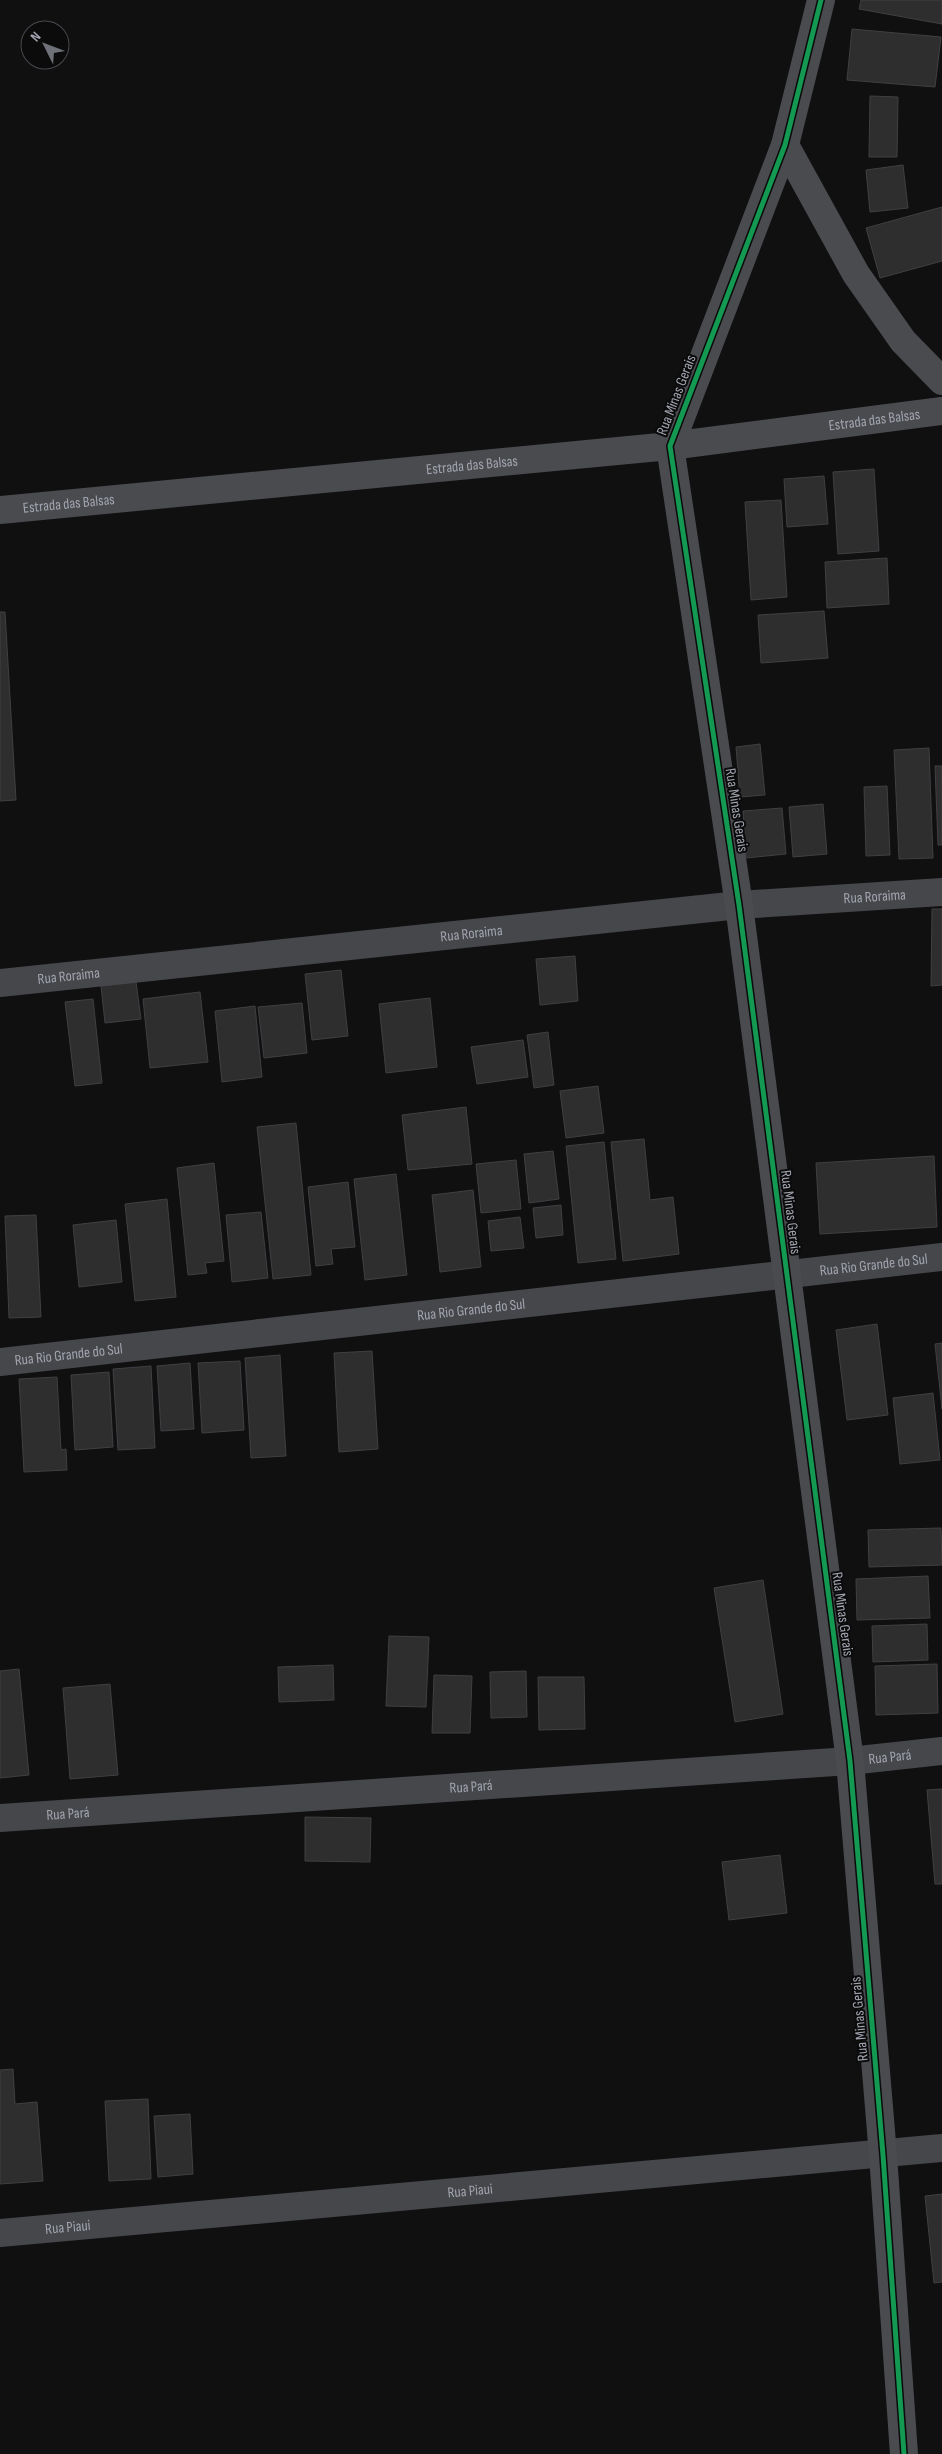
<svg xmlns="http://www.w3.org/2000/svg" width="942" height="2454" font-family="'Sofia Sans Condensed',sans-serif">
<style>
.building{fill:#2e2e2f;stroke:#404044}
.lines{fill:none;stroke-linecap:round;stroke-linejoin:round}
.street{stroke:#46474a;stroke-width:28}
.secondary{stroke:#4a4b4e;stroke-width:28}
.cycleway-casing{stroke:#0b0b0c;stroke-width:8}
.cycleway{stroke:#139951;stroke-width:5}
.labels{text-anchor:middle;stroke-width:4;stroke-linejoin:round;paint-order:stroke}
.street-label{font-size:15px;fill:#a2a5b0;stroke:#0b0b0c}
</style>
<rect width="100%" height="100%" fill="#101011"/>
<path class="building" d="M861 0H942V24L859 9Z
M852 29 941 37 935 87 847 80Z
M870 96 898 97 897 157H869Z
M903 165 908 208 870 212 866 170Z
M942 207V261L880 278 866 228Z
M874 469 879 551 838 554 833 472Z
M824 476 828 524 787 527 784 479Z
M781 500 787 597 751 600 745 502Z
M887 558 889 604 827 608 825 562Z
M824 611 828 658 761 663 758 615Z
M0 612H5L16 800 0 801Z
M760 744 765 795 740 797 736 747Z
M929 748 933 858 899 859 894 750Z
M935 766H942V845H938Z
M887 786 890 855 866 856 864 787Z
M823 804 827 854 793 857 789 807Z
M782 808 786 854 746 858 743 811Z
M932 909H942V985L931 986Z
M575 956 578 1001 540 1005 536 959Z
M341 970 348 1036 312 1040 305 974Z
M136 982 141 1019 105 1023 101 986Z
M200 992 208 1062 150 1068 143 999Z
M430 998 437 1067 386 1073 379 1004Z
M93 999 102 1083 75 1086 65 1002Z
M302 1003 307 1053 264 1058 258 1007Z
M255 1006 262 1077 222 1082 215 1011Z
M548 1032 554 1085 534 1088 527 1035Z
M523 1040 528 1077 477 1084 471 1047Z
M598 1086 604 1133 566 1138 560 1091Z
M466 1107 472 1164 408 1170 402 1115Z
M296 1123 311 1275 273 1279 257 1127Z
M644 1139 650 1200 673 1197 679 1254 623 1261 611 1142Z
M604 1142 616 1259 578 1263 566 1146Z
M553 1151 559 1199 529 1203 524 1154Z
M934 1156 937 1227 820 1234 816 1163Z
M516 1160 521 1209 481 1213 476 1164Z
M214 1163 224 1261 205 1263 207 1273 188 1275 177 1168Z
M396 1174 407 1275 365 1280 354 1179Z
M348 1182 355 1247 331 1249 333 1264 316 1266 308 1187Z
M473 1190 481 1267 440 1272 432 1195Z
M167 1199 176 1297 135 1301 125 1204Z
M561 1205 563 1235 536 1238 533 1208Z
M261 1212 268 1278 232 1282 226 1215Z
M36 1215 41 1317 9 1318 5 1216Z
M520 1217 524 1248 491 1251 488 1221Z
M116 1220 122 1282 79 1287 73 1225Z
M877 1324 888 1415 847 1420 836 1330Z
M942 1343V1409L935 1344Z
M372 1351 378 1449 339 1452 334 1353Z
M280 1355 286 1456 251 1458 245 1358Z
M240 1361 244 1430 202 1433 198 1363Z
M190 1363 194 1429 161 1431 157 1366Z
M151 1366 155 1448 118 1450 113 1369Z
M109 1372 113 1447 75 1450 71 1375Z
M57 1377 61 1450 66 1449 67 1470 24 1472 19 1379Z
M933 1393 940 1460 900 1464 893 1398Z
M941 1528 942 1565 869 1567 868 1530Z
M928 1576 930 1618 857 1620 856 1579Z
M763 1580 783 1714 735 1722 714 1588Z
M927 1624 928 1660 873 1662 872 1626Z
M389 1636 429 1637 426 1707 386 1706Z
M937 1664 938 1713 876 1715 875 1666Z
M333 1665 334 1700 279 1702 278 1667Z
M19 1669 29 1775 0 1778V1671Z
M526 1671 527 1717 491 1718 490 1672Z
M434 1675 472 1676 470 1733H432Z
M538 1677H584L585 1729 539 1730Z
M110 1684 118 1775 70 1779 63 1688Z
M942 1789V1884H935L927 1790Z
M305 1817 371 1818 370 1862 305 1861Z
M780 1855 787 1913 729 1920 722 1862Z
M13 2069 15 2104 37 2102 43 2181 0 2184V2070Z
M148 2099 151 2179 109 2181 105 2101Z
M190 2114 193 2174 158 2177 154 2116Z
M942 2194V2282L934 2283 925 2196Z"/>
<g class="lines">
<g class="street">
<path id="s1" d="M0 983 739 905 942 892"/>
<path id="s2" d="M0 1362 942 1257"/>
<path id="s3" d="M0 1818 850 1761 942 1751"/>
<path id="s4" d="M0 2233 942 2148"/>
</g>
<g class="secondary">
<path d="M821 0 785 145 670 446 739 905 850 1761 883 2155 904 2454"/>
<path d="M785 145 856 274 903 341 942 381"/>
<path id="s5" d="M0 510 670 446 942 411"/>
</g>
<g class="cycleway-casing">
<path id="cycleway" d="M821 0 785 145 670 446 739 905 850 1761 883 2155 904 2454"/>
</g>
<use href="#cycleway" class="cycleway"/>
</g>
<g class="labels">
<g class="street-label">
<text transform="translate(676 395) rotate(-69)" y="5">Rua Minas Gerais</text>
<text dy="5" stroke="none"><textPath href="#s5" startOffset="879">Estrada das Balsas</textPath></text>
<text dy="5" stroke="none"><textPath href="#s5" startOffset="474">Estrada das Balsas</textPath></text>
<text dy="5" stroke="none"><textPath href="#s5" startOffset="69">Estrada das Balsas</textPath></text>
<text transform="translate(737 810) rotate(81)" y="5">Rua Minas Gerais</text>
<text dy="5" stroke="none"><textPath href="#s1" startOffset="879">Rua Roraima</textPath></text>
<text dy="5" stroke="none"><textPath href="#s1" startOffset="474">Rua Roraima</textPath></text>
<text dy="5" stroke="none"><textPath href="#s1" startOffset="69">Rua Roraima</textPath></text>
<text transform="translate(791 1212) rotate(83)" y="5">Rua Minas Gerais</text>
<text dy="5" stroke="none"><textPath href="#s2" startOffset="879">Rua Rio Grande do Sul</textPath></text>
<text dy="5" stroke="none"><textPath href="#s2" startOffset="474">Rua Rio Grande do Sul</textPath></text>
<text dy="5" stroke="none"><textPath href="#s2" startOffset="69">Rua Rio Grande do Sul</textPath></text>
<text transform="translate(843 1614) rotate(82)" y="5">Rua Minas Gerais</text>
<text dy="5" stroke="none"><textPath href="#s3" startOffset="892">Rua Pará</textPath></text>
<text dy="5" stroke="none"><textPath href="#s3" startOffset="472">Rua Pará</textPath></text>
<text dy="5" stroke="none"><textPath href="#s3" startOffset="68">Rua Pará</textPath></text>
<text transform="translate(859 2019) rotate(-95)" y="5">Rua Minas Gerais</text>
<text dy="5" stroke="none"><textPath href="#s4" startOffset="472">Rua Piaui</textPath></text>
<text dy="5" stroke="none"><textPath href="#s4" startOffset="68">Rua Piaui</textPath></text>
</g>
</g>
<g transform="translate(45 45) rotate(312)"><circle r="24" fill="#0b0b0c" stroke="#47494e"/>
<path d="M0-4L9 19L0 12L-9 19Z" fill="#6f7178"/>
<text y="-8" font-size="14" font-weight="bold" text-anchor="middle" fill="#a2a5b0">N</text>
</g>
</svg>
